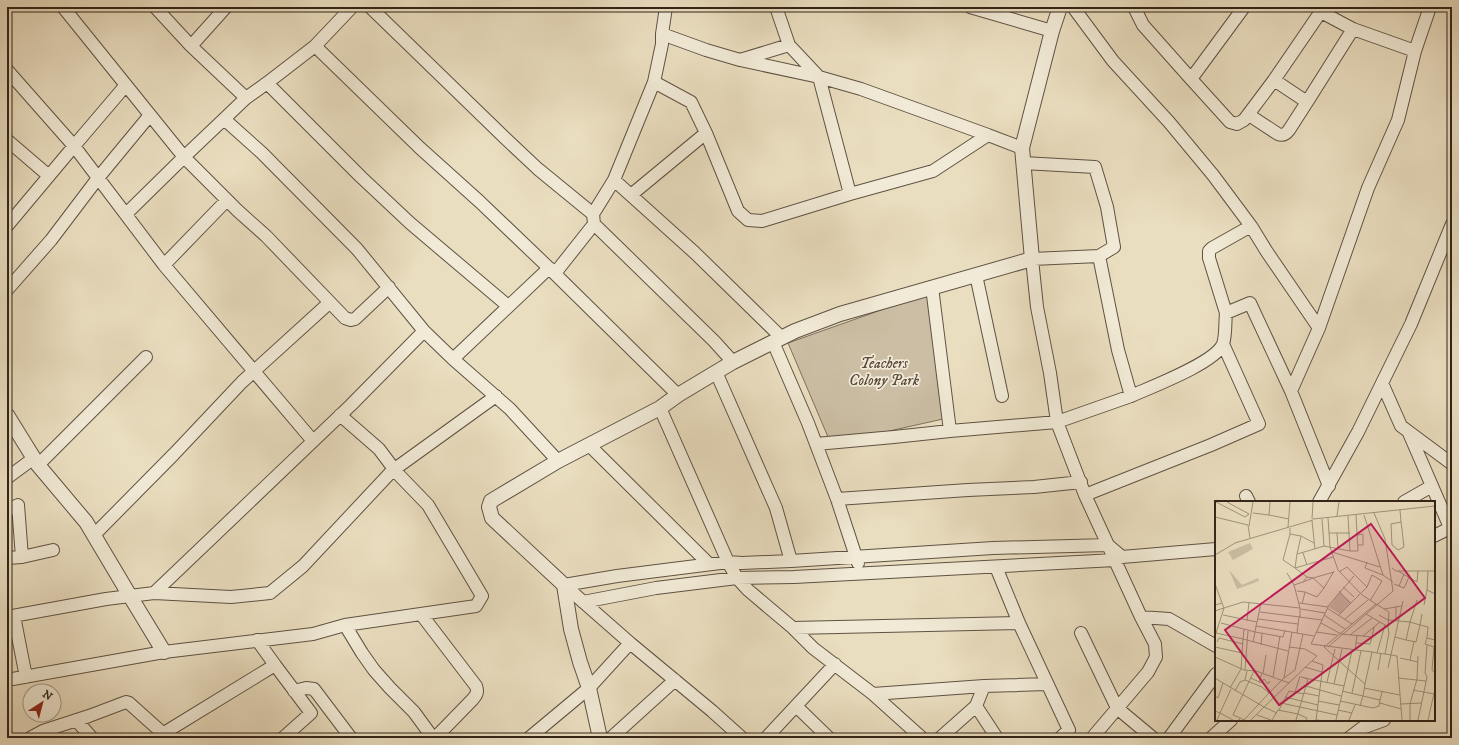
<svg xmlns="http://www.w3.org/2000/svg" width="1459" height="745" font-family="'IM FELL DW Pica',serif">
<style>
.green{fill:#cbbea4;stroke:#7e715e}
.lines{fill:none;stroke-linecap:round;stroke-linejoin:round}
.minor-casing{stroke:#5f5243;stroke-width:14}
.tertiary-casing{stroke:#5f5243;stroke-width:16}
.minor{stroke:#f1ead6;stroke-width:12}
.tertiary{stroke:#f1ead6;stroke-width:14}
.labels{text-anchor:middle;stroke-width:3.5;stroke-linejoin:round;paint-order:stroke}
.park-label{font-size:15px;font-style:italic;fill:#584a3c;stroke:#f1ead6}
.inset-road{fill:none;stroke:#a0947d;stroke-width:1}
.view{fill:#c2185b;fill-opacity:0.15;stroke:#c2185b;stroke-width:2}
.inset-edge{fill:none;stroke:#312419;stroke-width:2}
</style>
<rect width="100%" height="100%" fill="#eadec0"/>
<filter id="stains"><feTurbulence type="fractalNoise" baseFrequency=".005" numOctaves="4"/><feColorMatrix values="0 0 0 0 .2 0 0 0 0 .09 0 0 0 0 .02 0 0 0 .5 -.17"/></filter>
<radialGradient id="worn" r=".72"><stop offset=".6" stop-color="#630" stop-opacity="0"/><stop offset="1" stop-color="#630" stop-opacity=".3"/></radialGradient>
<path class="green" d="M929 293 952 417 831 444 788 343Z"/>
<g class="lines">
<g class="minor-casing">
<path id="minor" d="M63 7 184 157 224 119
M155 7 191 46 246 98 267 83 315 46 352 7
M370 7 505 138 538 169 593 214 614 180 654 82 662 44V34L706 50 740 60 819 77 789 45 740 60
M776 7 789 45
M970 7 1052 31
M1073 7 1113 61 1169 122 1213 175 1251 226 1267 252 1319 328
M1134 7 1143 25 1191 79 1244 7
M1353 29 1415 51
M662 34 666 7
M191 46 226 7
M315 46 420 148 480 202 549 268 556 272 594 224 593 214
M7 70 74 146 7 226
M1191 79 1230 122 1237 124 1244 120 1274 80 1324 7
M1274 80 1307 102 1353 29 1321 12
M267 83 361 177 410 223 508 306
M126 85 74 146 164 265 313 441
M246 98 224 119 262 153 357 249 424 331 453 359 510 409 558 461
M1249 115 1278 134C1283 136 1286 134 1289 130L1307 102
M706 133 738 211 748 220 762 221 850 194 819 77 861 89 988 135
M7 140 49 176
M614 180 695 253 781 337
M850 194 933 171 988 135 1022 148
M631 195 706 133 691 102 654 82
M126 214 184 157 238 211 266 236 345 318 351 320 355 319 389 287
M594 224 714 341 733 362
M1251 226 1212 248 1209 251V258L1226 313 1250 303 1291 391 1319 328 1368 188 1398 120 1415 51 1430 7
M1099 256 1032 259 1037 307 1050 373 1057 422 1085 495 1141 617 1169 619 1216 646
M164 265 227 200
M976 275 1002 396
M932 287 950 431
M7 290 51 240 98 178 150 115
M773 342 808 423 837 499 858 563
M453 359 549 268 678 395
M716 372 776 508 791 561
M1382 383 1401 426 1452 464
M1291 391 1329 486
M1131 396C1151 387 1215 363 1223 344 1226 336 1225 321 1226 313
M660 408 728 562 737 578 748 590 793 628 813 648 873 694 984 686 1047 684
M1409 433 1452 532
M816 444 894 437 950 431 1057 422 1131 396 1118 350 1099 256 1114 247 1107 207 1095 167 1023 163
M589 445 709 564
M38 465 146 357
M7 478 34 458
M1085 495 1211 445 1259 424 1223 344
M1246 496 1249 502
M837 499 968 490 1034 487 1081 482
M1319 502 1358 432 1411 324 1452 224
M1404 502 1432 486
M7 510 18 505 22 557 53 550
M94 535 174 454 242 382 329 303
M1434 536 1450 528
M7 558 22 557
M996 567 1019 623 1069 730 1060 738
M564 585 617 576 728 562 742 563 791 561 993 548 1108 545 1122 557
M564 585 630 643 712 711 742 738
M154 593 231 597 270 593 303 566 392 471 496 396
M583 602 656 588 737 578 794 577 1115 560 1122 557 1216 549
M421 614 476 686C478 692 477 694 473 699L435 738
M14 616 26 677
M7 617 106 599 154 593 351 405 424 331
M345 625 362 653 374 670 390 688 414 712 433 738
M793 628 1019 623
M1081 633 1117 708 1153 738
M275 665 311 713 283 738
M7 680 164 652 313 634 345 625 476 606 482 596 428 505 397 473 379 449 340 415
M294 691 306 688 314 689 351 738
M873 694 922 738
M796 706 829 738
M976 706 997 738
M76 720 92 738
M164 733 275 665 257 640
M30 738 43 731 89 716 126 702 129 703 168 738
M529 738 589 688 630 643
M611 738 675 680
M766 738 835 664
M940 738 976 706 984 686
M1092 738 1148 672 1156 657 1155 644 1141 617
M1169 738 1216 674
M1211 738 1231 720
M1349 738 1362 728 1384 720"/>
</g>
<g class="tertiary-casing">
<path id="tertiary" d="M7 415 38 465 86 522 130 596 164 652
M600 738 589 688 580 662 571 629 564 585 492 518 489 507 491 501 558 461 660 408 678 395 733 362 795 331 840 314 1032 259 1022 148 1052 31 1060 7"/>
</g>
<use href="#minor" class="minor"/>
<use href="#tertiary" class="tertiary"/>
</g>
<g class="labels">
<g class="park-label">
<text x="884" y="368">Teachers<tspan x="884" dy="17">Colony Park</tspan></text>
</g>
</g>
<g transform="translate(1215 501)">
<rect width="220" height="220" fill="#eadec0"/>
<path d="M35 42 38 48 18 59 13 51ZM14 69 27 84 43 77 44 80 22 88ZM124 91 136 101 125 113 114 106Z" fill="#cbbea4"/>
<path class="inset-road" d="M1 1 30 16 34 13 12 1M185 9 186 21 187 28 188 38 189 46 183 49 177 44 176 23 186 21M38 12 54 14 55 1M54 14 74 18M149 14 168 74 150 67 152 61M122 15 124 1M0 16 33 24 35 37M113 17 115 46 123 69 147 94 169 108 187 105M97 18 98 1M98 18 220 5M107 18 109 45M220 18V39M97 20 100 48M34 25 38 1M73 26 75 1M75 27V33L86 35 82 53M114 32H135M122 32 123 47M75 33 68 59 80 67 82 53 96 49 109 45 135 50 133 15M143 34 148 33V44H143M86 35 99 42M135 50H143L141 14M117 51 165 66M88 52 92 64M0 54 20 42 98 19M177 67 181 70H220M183 70 202 81 203 70M213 70 212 89 220 93M72 72 79 84M168 74 178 81M139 75 114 104 96 143 157 151 150 183M92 76 80 67 118 56M0 83 7 102 0 104M179 83 189 87 194 76M184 85 189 73M128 86 139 96M152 86 157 74M109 87 119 70M82 90 90 91 87 103M124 90 136 103M90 91 102 96 109 87 98 77 119 71M155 100 167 80 157 74M84 102 113 106M209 104 212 89M112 107 137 123M86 108 110 112M169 108 174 111 173 126M0 110 9 107 7 102M45 111 85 116V107M151 113 170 124 162 152 157 151M8 114 42 121 46 102M109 114 130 128M124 114 152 86 132 66 124 71M164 114 173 119 195 121 202 99M43 118 83 123M130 118 153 99M181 119V105M32 120 34 101M42 121 41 125 99 135M6 122 40 131 41 125M106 122 126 133 148 135 165 121M29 128 28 138 73 150M101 131 122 134M1 132 9 107 28 101 85 107 79 84 88 81 98 77 92 76 88 81M1 132 28 138 26 168 15 187M82 132 84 116 107 119M135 134 157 117M148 135 157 136 159 126M180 136 191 139 195 121 205 124 207 113M212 137 210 143 219 146 217 169 220 172M191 139 201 141 205 124 213 126 212 137 220 139M2 141 4 137 28 143M38 141 40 131 68 136 70 129M141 142 155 143 157 136M46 144 47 132M0 146 27 152M109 146 133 168 121 219M109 146 161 103M113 146 178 90 170 38 159 12M137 149 133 168 150 183 148 195 165 199 167 191M140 149 142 135M162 152 170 153 174 132 173 126 170 124M170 153 182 155 187 219M0 156 29 169 41 170 74 182M185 157 203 161M195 159 199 141M97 160 108 164 101 219H104M90 166 107 171M173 167 188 100M30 169 33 130M163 169 166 152M48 173 51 154M58 176 65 135M0 177 8 182 3 197 0 195M36 177 44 181 47 172M69 177 80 169 88 133M90 177 129 185M183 177 211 180M44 181 46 182 49 178 53 183 55 180M112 181 120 148M8 182 49 206 102 155 90 148 74 146M119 183 127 148M91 185 126 195M149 187 185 194M16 188 5 212 18 219M198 189 219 193M20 190 25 181 30 179M127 190 148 195 145 205M80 191 85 175M54 192 69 177 77 131M89 192 104 195M137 192 146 150M70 196 103 204M103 200 124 204M125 200 158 207 164 205 165 199M66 202 122 214M165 202 186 208M186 203 206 202M64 209 74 190 89 193M123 209 137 212M0 210 5 212 2 219M83 213 92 217 91 219M42 214 56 219M25 217 18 214 39 170M24 219 25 217 29 219 54 192 47 186 30 179 32 170M36 219 49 206 62 212M57 219 63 209 83 213M81 219 93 178 86 176M134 219 140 204M195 219V203L202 178 203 155M203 219 212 176 210 172 212 144M213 219 220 188"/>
<path class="view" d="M156 23 210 97 64 204 10 129Z"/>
<rect width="220" height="220" class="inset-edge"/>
</g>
<rect width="1459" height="745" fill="none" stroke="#eadec0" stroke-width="24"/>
<rect x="8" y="8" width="1443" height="729" fill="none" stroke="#312419" stroke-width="2"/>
<rect x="12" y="12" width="1435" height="721" fill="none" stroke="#312419"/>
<g transform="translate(42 703) rotate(36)"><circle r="19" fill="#f1ead6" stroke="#a49b8a"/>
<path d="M0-3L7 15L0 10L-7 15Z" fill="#8f2418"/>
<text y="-6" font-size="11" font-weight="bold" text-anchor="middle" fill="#312419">N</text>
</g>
<rect width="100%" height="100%" filter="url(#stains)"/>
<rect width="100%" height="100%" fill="url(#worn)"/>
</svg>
